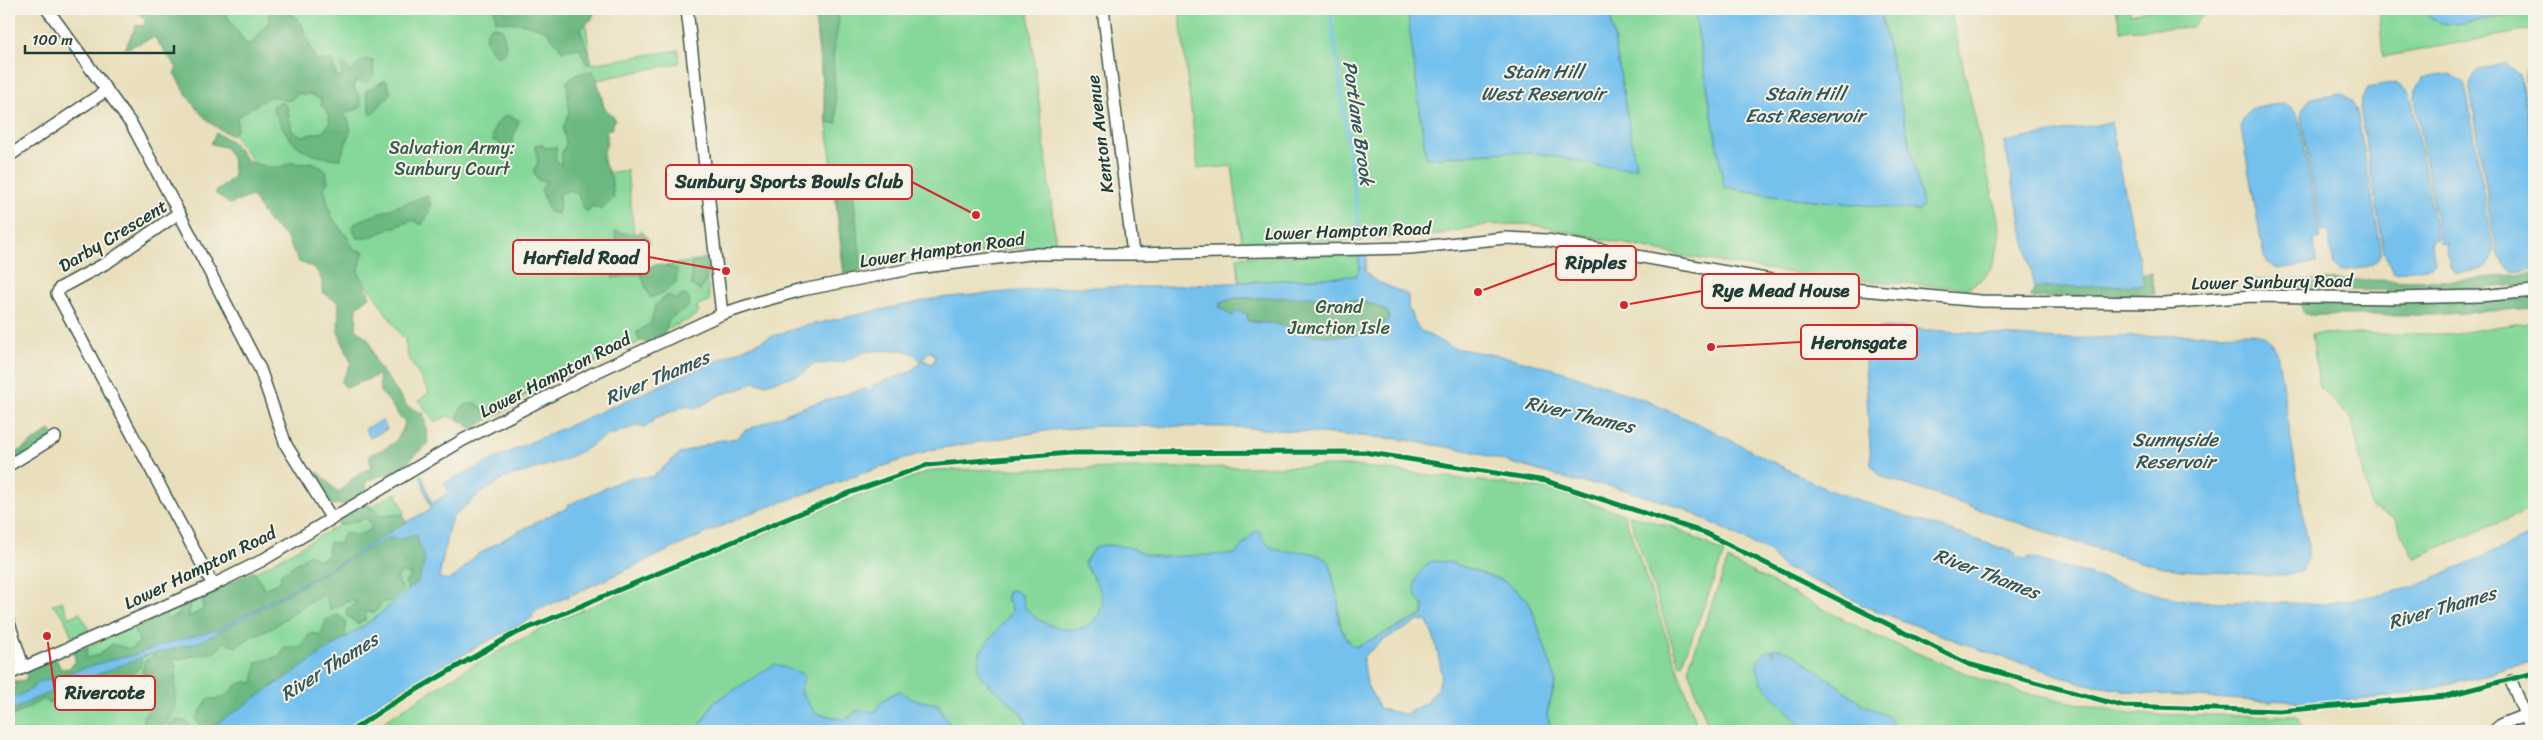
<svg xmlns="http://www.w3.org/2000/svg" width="2543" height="740" font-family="Sriracha,sans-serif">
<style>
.green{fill:#85d899;stroke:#528a66}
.forest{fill:#6cb881;stroke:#467a5a}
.water{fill:#74c1ee;stroke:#4a7f91;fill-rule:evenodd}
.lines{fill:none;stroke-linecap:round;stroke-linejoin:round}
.stream{stroke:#74c1ee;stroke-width:3}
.minor-casing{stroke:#3d5548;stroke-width:14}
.minor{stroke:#fff;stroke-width:11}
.cycleway-casing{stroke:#f7f3e8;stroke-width:8}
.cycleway{stroke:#00873e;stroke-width:5}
.labels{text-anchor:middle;stroke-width:4;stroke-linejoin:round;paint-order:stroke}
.street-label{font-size:18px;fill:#1f3d34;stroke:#f7f3e8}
.park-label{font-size:18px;fill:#335c48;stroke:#f7f3e8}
.water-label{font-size:19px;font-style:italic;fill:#305759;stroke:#f7f3e8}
.leader{fill:none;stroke:#d62828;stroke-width:2}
.callout-dot{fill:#d62828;stroke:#f7f3e8;stroke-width:2}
.callout{fill:#f7f3e8;stroke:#d62828;stroke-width:2}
.callout-label{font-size:19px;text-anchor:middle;font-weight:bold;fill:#1f3d34}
</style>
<rect width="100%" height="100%" fill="#f7f3e8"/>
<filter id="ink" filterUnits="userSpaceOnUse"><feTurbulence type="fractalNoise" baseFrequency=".02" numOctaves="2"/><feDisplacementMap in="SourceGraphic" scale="10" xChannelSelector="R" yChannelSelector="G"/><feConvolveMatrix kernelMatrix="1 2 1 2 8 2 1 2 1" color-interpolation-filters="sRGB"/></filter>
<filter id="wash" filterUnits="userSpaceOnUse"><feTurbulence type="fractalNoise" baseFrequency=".0096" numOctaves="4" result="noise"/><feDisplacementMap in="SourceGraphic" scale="20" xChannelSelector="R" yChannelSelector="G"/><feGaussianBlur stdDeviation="1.12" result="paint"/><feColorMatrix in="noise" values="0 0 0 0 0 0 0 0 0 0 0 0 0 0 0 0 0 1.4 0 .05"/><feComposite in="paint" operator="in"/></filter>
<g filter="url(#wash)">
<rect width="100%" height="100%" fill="#e9dfbc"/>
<path class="green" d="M139 9H584L591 64 678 50 679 63 593 81 606 173 627 170 638 271 704 259 710 302 697 306 699 312 690 319 543 386 471 425 448 416 434 422 419 401 429 392 408 357 405 341 363 279 343 286 302 227Z
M814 9H1028L1056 244 908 260 844 274Z
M1179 9H1407L1426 158C1464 156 1504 149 1541 154 1574 158 1604 166 1636 167L1609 9H1694L1724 187 1785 197 1918 210 1923 206 1880 9H1950L2000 228C1997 256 1995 275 1967 288L1817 277 1689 257 1529 224 1486 225 1438 234 1375 239 1242 242 1232 166 1198 169Z
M2116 9H2129L2131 14 2154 9H2223L2207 12 2192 27 2121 31Z
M2379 9H2422L2445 24H2457L2534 10V29L2383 57Z
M1358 255 1360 267 1356 276 1239 282 1237 257Z
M2534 321V508L2414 558 2394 518 2371 508 2352 420 2319 387 2312 334H2451Z
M1355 466 1546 489 1624 514 1699 731H1551L1547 714 1556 681 1532 609 1527 599 1504 581 1449 562 1423 603V615L1356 647 1352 646 1341 627 1331 567 1273 549 1264 542 1259 531H1255L1235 554C1209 555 1170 562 1146 555 1134 551 1116 542 1102 546 1093 548 1088 556 1084 563 1090 573 1100 586 1103 597 1106 613 1088 628 1075 631 1065 633 1032 619 1026 610 1024 606 1023 600 1022 595L1006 598 1012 608V612L1001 627 981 677 1021 713 1031 731H953L938 704 914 700 899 691 883 700 875 712 857 711 845 720 815 713 800 691 713 703 697 731H369L471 666 558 620 841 502 932 470Z
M396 493 405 512 337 557 158 643 79 665 73 653 218 590 263 568Z
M1629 515 1676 528 1724 553 1682 664H1679Z
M387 538 418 582 378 616 206 731H9V712L34 699 145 656 200 642Z
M1728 560 1878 637 1980 679 2027 694 2134 714 2297 716 2303 731H1895L1887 716 1864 705 1830 680 1773 650 1776 655 1773 657 1771 650 1765 652 1806 731H1710L1688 669Z
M62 601 69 618 80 613 89 630 72 637 63 615 52 605Z"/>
<path class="forest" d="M135 9H225L226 14 245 43 252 44 269 21 267 9H288L301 23 316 61 332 60 337 78 342 76V64L347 66 349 73 364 59 373 61 374 75 367 83 355 81 353 87 361 100 360 108 342 114 348 119 351 130 340 159C299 156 290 144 273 109V105L282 102 287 107 292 131 302 136 323 132 330 122 327 111 321 105V99L310 94H297L289 101 270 96 237 117V130L231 135C203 124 188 98 174 73L177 68 154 37 125 49 136 25 144 26 145 20Z
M494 9H595L592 19 580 29 592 62 586 64 580 48 562 51 547 31 526 24 496 21Z
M814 9H838L839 21 833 57 837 123H827Z
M494 26 502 29 507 48 503 55H495L485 39 488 29Z
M592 71 596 76 604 107 615 119 611 129 606 131C610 141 605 149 601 157L611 177 614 198 601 210 592 206 588 211 583 210 578 194 570 190 559 194 560 206 558 214 549 212 541 189 547 181H539L533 171 538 162 535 145 542 144 544 148 556 147V160L561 165 562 153 566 143 563 129 569 112 567 81 578 74Z
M386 80 391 93 371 115 366 91Z
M506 115 519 120 512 143 502 148 498 141H493C492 128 496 123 506 115Z
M216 133 231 141 249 162 268 167H280L293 162 301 164 311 162 326 170 328 182 324 187 331 216 348 238 354 249 364 252 358 271 370 297 357 307 356 329 369 340 376 363 408 407 424 414 428 443 399 470 366 481V493L343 504 327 505 309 475 319 472 338 493 352 479 371 467 369 455C389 447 398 444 405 423 395 413 391 401 380 392L379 375 346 388 341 382 351 363 338 332 339 303 322 292V281L315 268 299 262 286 237 268 221 252 196 230 204 215 193 234 176 232 157 225 147 211 144Z
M835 191 853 193 862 270 844 274Z
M427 195C434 207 428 214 422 225L413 220 367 238H357L352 226 359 221Z
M615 231C622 233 636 236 642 231L650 242C642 249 643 257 648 267L658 264 677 269 676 282 665 292 650 298 641 274 612 278 613 272 620 271 621 263 635 258 633 250 617 252Z
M704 258H711L714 264 700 291 692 285 691 264Z
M2151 273 2155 294 2030 298 2035 288 2144 285 2142 274Z
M2534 273V283C2442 295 2350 290 2257 287L2256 279 2453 281Z
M2534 291V308L2434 315H2304L2298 297Z
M668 295 676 300 682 295 687 296 690 302 687 308 669 319 664 336 648 344 638 339 637 332 651 323 655 305Z
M1317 297C1339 299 1370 299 1388 313L1389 318C1376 341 1317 338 1295 331 1290 329 1286 326 1281 325 1263 321 1233 323 1220 308V303L1235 298Z
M514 398 516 402 506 410 471 429 458 417C459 406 467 403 477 403L484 410C496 408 497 397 514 398Z
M50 430 59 441 9 477V458Z
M366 502 381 516 403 514 406 523 436 530 427 591 410 594 405 583 411 574 401 573 397 578 403 590C396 598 392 603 382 602L375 612H366L365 620 357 624 346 615 347 609 357 603 352 600 330 609 325 595 309 602 272 628 252 636 236 647 225 642 215 652 173 660 176 667 175 711 167 722 158 728 161 731 148 729 142 718 154 703 142 671 145 661 154 656 151 649 139 657 142 660 140 667 130 677 102 681 87 677 67 685 66 692 49 703 44 699 9 718V708L43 696 42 688H33L9 701V692L16 687 13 681 26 680 27 668 55 657 61 669 69 668 75 662 74 650 88 647 86 658 99 655 112 644 130 649 140 642 130 624 164 609 167 620 179 614 183 602 190 601 189 617 203 610V596L254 571 264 589 280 582 281 574 310 554 319 560 327 556 330 542 339 544 345 533 358 535 372 529 367 518 339 526 335 520Z
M338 615 346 621 345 641C327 644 318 650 312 668L272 685 269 696 215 731 208 727 200 728 196 719 208 699C213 699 221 699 225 696 236 688 237 679 253 683L257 662 280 656 284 647H301L310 633 321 635 326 620Z
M175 720 186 721 196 731H162Z"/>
<path class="water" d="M1407 9H1609L1636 167C1606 172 1572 158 1542 154 1504 149 1464 156 1426 158Z
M1694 9H1880L1923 206 1918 210 1900 209 1785 197 1724 187Z
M2422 9H2534V10L2457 24C2442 24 2431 22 2422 9Z
M2534 58V136L2525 78 2526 70Z
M2506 64 2519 74 2521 81 2534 152V269L2514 272 2504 265 2497 253 2470 89 2471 81 2478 69Z
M2451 74 2464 83 2468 99 2494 251C2489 273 2477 270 2457 273L2450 267 2446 243 2440 244 2415 98 2416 90 2423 78Z
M2396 83 2409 93 2412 100 2437 240 2431 241 2435 263 2432 267 2394 273 2384 252 2360 108 2361 100 2368 88Z
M2341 93 2351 99 2357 112 2381 249C2380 270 2356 268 2340 271L2334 266 2327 230 2321 231 2301 117 2303 108 2311 98Z
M2284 103 2296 112 2300 123 2320 238 2314 240 2316 263 2277 269 2269 264 2264 257 2241 128 2243 120 2250 109Z
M2111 122 2144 285 2035 288 2004 142Z
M1358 255H1367L1365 270 1372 279 1408 295V307L1415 323 1421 331 1453 348 1507 357 1558 370 1642 399 1701 425 1826 489 2016 553 2015 556 2027 560 2029 557 2159 595 2191 601 2324 604 2385 594 2417 586 2534 534V660C2455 687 2357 709 2273 700L2272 702 2150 694 2095 686C2090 685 2066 679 2064 677L1981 650 1861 605 1843 594 1783 567 1769 552 1678 506 1611 486 1578 482 1470 451 1399 439 1236 427 1102 426 1052 430 930 450 748 514 532 613 533 617 526 622 476 647 409 687 406 686 381 702 377 709 344 731H206L378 616 418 582 425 560 416 534 403 539 387 538 200 642 145 656 34 699 9 712V701L33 688 37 683 120 657H128L168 643 217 630 338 564 408 521 431 509 420 476 422 475 432 504 449 492 444 483 520 447 773 336 804 326 938 298 1064 287H1155L1356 276 1360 267ZM1317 297C1339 299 1370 299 1388 312L1389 318C1375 342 1320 337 1297 332 1292 330 1287 327 1282 325 1270 322 1259 324 1248 321L1247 314 1237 311 1232 316 1220 308V303L1235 298ZM904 350 914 354 919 359 924 358 928 352H932L936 358 931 364 924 360 919 361V364L910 372 873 385 872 391 863 389 800 408 744 431 738 438 716 441 679 454 652 477H632L616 483 568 505 567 509 554 513C528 527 500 540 476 556 463 564 458 585 439 578L449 526 453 517 477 496 505 478 561 461 584 450 602 438 639 425 644 427 653 423V419L685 406 697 408 720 395 746 387 753 382 765 384 802 374 813 364 843 362 867 351Z
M1887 327 2058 339 2243 333C2264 333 2267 335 2277 352L2308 545V558L2302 570 2290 575H2265L2179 570 2141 562 2066 539 1880 476 1871 465 1864 348C1868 335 1872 328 1887 327Z
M382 420 387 429 370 438 365 429Z
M1255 531H1259C1275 567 1302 539 1329 562L1339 604C1334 615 1344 643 1356 647L1423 615 1425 607C1423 602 1419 603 1417 598 1411 580 1419 571 1432 561L1449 562 1504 581 1527 599 1532 609 1556 681 1547 713 1551 731H1031L1021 713 981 677 978 668 981 650 1012 612C1013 605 1006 601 1007 594L1011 590C1026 592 1020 604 1029 612 1048 631 1095 642 1102 605 1105 592 1090 574 1084 563L1096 547 1104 545 1129 547 1146 555 1160 557 1235 554ZM1419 621H1427L1435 641 1442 674 1437 689 1426 703 1405 714 1380 709 1367 685 1363 657 1383 640Z
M1772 649H1781L1793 653 1864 705 1887 716 1891 720 1895 731H1875L1869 724 1854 726V731H1806L1762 684 1757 667 1758 661 1765 652 1771 650 1773 656 1776 655Z
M775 664 805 675 800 691 815 713 846 720 857 711 875 712 883 700 899 691 914 700 938 704 953 731H697L713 703Z"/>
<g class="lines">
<path class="stream" d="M1330 9 1361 241"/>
</g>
</g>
<g filter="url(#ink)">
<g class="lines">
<g class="minor-casing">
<path id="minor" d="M47 9 132 125 179 213
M687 9 722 314
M1103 9 1133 254
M9 156 107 90
M9 465 55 437
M213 585 57 294 60 288 108 262 179 213 260 369 286 445 332 519
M9 623 23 666
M9 674 213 585 261 561 463 440 594 373 722 314 762 301 802 290 916 268 1030 254H1133L1410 248 1505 238 1547 240 1788 283 1980 301 2164 303 2252 296 2398 298 2480 296 2534 291
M2511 681 2532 731
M2494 731 2502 724 2525 715"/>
</g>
<use href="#minor" class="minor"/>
<g class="cycleway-casing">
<path id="cycleway" d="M351 731 390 705 512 635 846 494 927 465 1069 453 1364 452 1546 481 1705 533 1968 664 2123 706 2279 711 2446 696 2534 673"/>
</g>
<use href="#cycleway" class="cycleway"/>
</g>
</g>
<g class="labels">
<g class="street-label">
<text transform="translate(1100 134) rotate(-97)" y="6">Kenton Avenue</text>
<text transform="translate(1348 231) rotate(-2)" y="6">Lower Hampton Road</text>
<text transform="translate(113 236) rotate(-31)" y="6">Darby Crescent</text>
<text transform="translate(942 250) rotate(-8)" y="6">Lower Hampton Road</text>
<text transform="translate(2272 282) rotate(-1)" y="6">Lower Sunbury Road</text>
<text transform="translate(555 375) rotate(-27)" y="6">Lower Hampton Road</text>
<text transform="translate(200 568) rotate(-26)" y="6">Lower Hampton Road</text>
</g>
<g class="park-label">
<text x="452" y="154">Salvation Army:<tspan x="452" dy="21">Sunbury Court</tspan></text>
<text x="1339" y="313">Grand<tspan x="1339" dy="21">Junction Isle</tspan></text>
</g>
<g class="water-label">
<text x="1543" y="78">Stain Hill<tspan x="1543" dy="22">West Reservoir</tspan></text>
<text x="1805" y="100">Stain Hill<tspan x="1805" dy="22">East Reservoir</tspan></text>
<text transform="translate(1359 123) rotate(82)" y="7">Portlane Brook</text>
<text transform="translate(657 377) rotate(-23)" y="7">River Thames</text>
<text transform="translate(1580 414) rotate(13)" y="7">River Thames</text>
<text x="2175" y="446">Sunnyside<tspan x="2175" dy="22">Reservoir</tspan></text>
<text transform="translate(1987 573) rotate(21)" y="7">River Thames</text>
<text transform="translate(2442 607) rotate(-16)" y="7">River Thames</text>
<text transform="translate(329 666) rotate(-32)" y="7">River Thames</text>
</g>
</g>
<path class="leader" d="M976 215L912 182M726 271L649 257M1478 292L1556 263M1624 305L1702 291M1711 347L1801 342M47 636L55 693"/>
<g class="callout-dot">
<circle cx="976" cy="215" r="5"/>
<circle cx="726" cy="271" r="5"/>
<circle cx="1478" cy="292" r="5"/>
<circle cx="1624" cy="305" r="5"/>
<circle cx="1711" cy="347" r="5"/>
<circle cx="47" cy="636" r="5"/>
</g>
<g class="callout">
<rect x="666" y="165" width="246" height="34" rx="5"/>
<rect x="513" y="240" width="136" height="34" rx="5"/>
<rect x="1556" y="246" width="80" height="34" rx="5"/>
<rect x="1702" y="274" width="157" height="34" rx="5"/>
<rect x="1801" y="325" width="116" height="34" rx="5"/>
<rect x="55" y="676" width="100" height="34" rx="5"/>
</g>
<g class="callout-label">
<text x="789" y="188">Sunbury Sports Bowls Club</text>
<text x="581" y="264">Harfield Road</text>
<text x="1596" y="269">Ripples</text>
<text x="1781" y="297">Rye Mead House</text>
<text x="1859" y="349">Heronsgate</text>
<text x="105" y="699">Rivercote</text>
</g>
<rect width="2543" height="740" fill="none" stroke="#f7f3e8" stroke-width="30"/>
<path d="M25 45v8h149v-8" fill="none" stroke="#1f3d34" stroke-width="2.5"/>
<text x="32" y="45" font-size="15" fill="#1f3d34" stroke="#f7f3e8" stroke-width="4" paint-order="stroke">100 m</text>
</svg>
